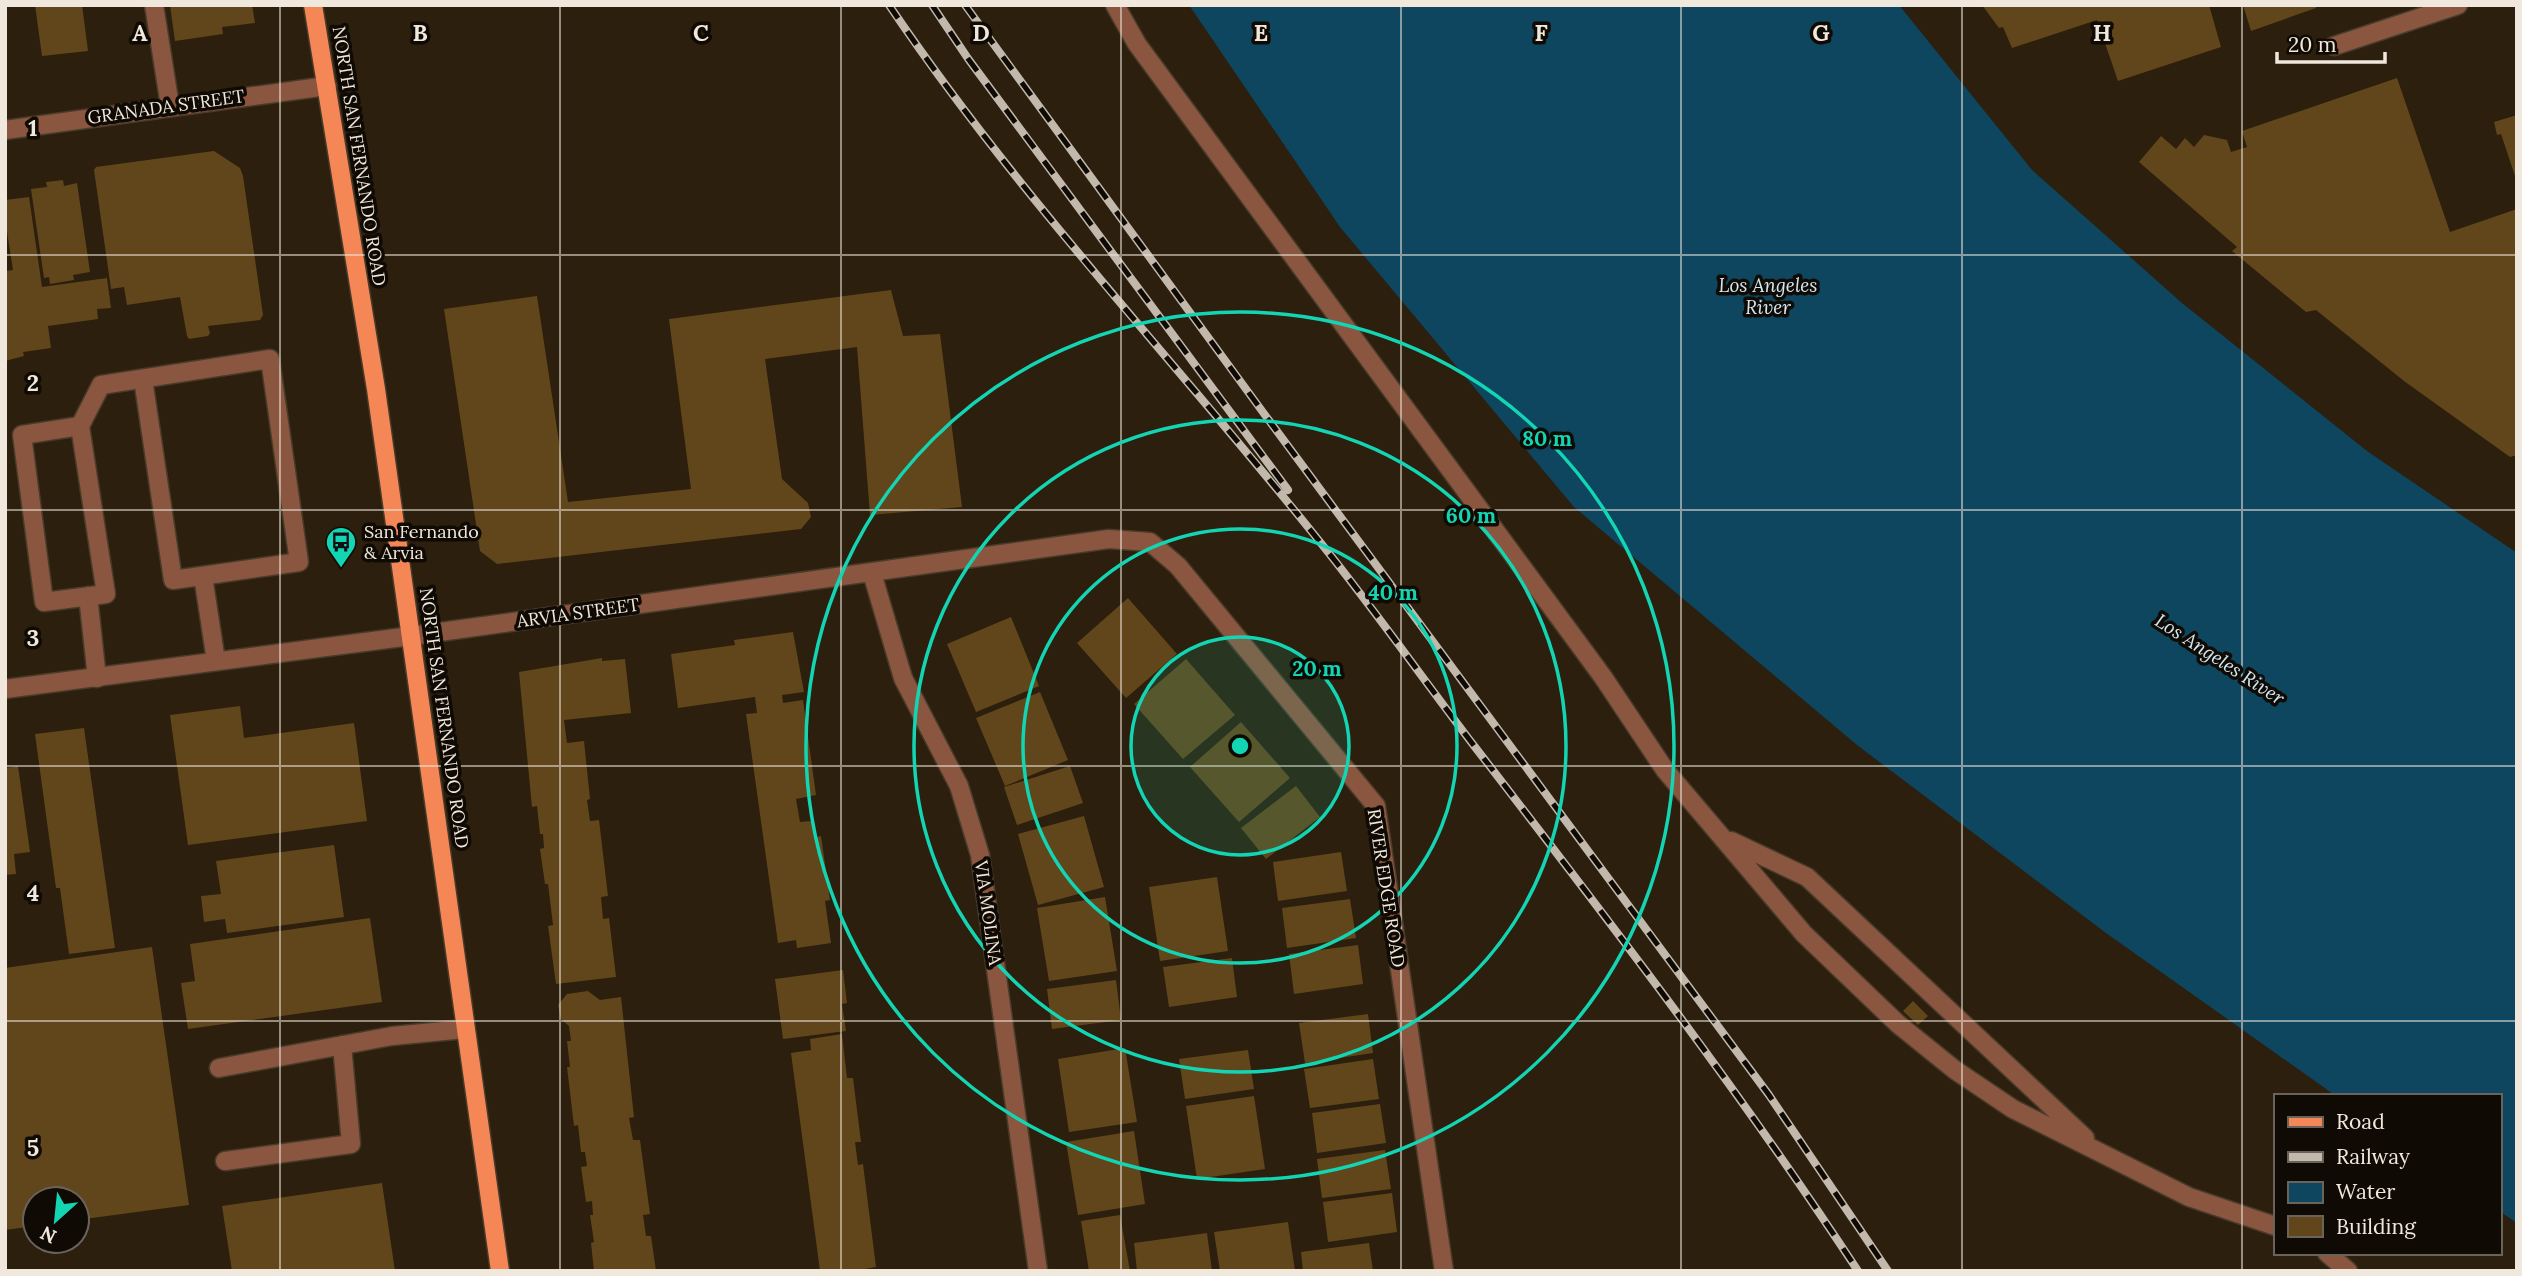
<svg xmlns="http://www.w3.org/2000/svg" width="2522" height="1276" font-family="Lora,serif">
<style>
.water{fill:#0d465e}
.building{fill:#61461b}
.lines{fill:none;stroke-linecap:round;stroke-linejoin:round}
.service-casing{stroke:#483b2a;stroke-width:21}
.minor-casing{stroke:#483b2a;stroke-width:21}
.primary-casing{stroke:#483b2a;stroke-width:21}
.service{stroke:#8b563f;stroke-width:18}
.minor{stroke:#8b563f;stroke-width:18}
.primary{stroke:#f58756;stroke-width:18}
.rail-casing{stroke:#c2b8ac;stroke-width:8}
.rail{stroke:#100a04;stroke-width:5;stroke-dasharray:16;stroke-linecap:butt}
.grid{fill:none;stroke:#f1e8dd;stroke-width:2;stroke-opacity:0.55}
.ring{fill:none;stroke:#13d5b4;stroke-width:3.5}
.labels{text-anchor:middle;stroke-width:7;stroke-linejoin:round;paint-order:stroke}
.street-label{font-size:18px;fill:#f1e8dd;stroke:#100a04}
.poi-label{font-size:18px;fill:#f1e8dd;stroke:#100a04;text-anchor:start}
.water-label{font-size:19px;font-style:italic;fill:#d2e8f4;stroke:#100a04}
.grid-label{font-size:23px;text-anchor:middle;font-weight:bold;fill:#f1e8dd;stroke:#100a04;stroke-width:7;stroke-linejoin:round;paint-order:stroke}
.centre{fill:#13d5b4;stroke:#100a04;stroke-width:3.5}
.ring-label{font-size:21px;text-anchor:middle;font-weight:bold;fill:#13d5b4;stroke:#100a04;stroke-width:7;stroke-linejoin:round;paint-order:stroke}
</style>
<rect width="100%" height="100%" fill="#2c1f0d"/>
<path class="water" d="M1189 5H1899L2032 170 2182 303 2367 451 2517 553V1223L2499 1211V1096H2336L2106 933 1857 745 1574 507 1340 227Z"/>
<path class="building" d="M35 5H82L88 51 42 56Z
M170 5H252L255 23 222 27 223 34 175 41Z
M1982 5H2209L2221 47 2118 81 2097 20 2012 48 2003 27 1999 28Z
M2243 5H2315L2316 8 2251 31Z
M2397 78 2450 232 2517 209V455L2510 457 2404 381 2316 310 2306 312 2232 251 2237 247 2139 162 2161 136 2176 149 2185 138 2194 147 2204 135 2227 140 2231 152 2247 147 2242 131Z
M2517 115V179H2516L2501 134 2497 135 2494 122Z
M214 151 240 168 243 176 263 315 260 320 208 326 210 333 208 336 189 339 187 336 180 297 127 305 124 287 111 289 94 170 96 167Z
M63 180 64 186 77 183 90 272 73 275 74 280 50 284 49 277 44 278 31 189 47 187 46 182Z
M29 197 42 287 107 278 111 308 97 309 98 319 48 326 51 348 23 352 24 356 5 361V271L13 270 5 219V200Z
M891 290 903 336 940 334 962 507 870 515 857 347 765 359 782 479 808 503 811 517 801 529 497 564 480 551 444 309 537 296 568 502 691 489 669 319Z
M1128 598 1177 654 1126 698 1077 643Z
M1011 617 1039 686 976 712 947 644Z
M793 632 804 692 782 695 783 703 803 700 816 795 796 799 800 822 812 821 814 838 821 836 830 900 825 901 831 943 797 948 796 940 778 943 746 714 757 713 755 697 678 708 671 654 735 645 734 640Z
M602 658V661L625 659 631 713 564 720 567 743 584 741 590 799 587 800 590 821 599 820 608 896 601 897 603 919 609 918 616 977 556 984 548 926 553 925 548 884H545L540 849 544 848 543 834H540L537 806 532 807 519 672Z
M1186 659 1235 715 1183 759 1134 704Z
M1040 692 1068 760 1005 786 976 718Z
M240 706 244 738 354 723 367 821 188 845 170 715Z
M1241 722 1290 778 1239 822 1190 767Z
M84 728 115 948 69 954 60 888H56L35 734Z
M18 766 30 852 14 854 16 874 5 875V768Z
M1070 766 1083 803 1017 825 1004 787Z
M1296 786 1320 817 1266 859 1241 828Z
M1084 816 1104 887 1038 905 1018 834Z
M334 845 344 917 227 933 225 919 204 922 201 896 221 894 216 861Z
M1341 852 1347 891 1278 901 1273 862Z
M1217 877 1228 951 1160 961 1149 887Z
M1105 897 1117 971 1049 981 1037 908Z
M1350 899 1356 938 1287 948 1282 908Z
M370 918 382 1002 188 1029 181 983 195 981 190 944Z
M1358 945 1363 984 1294 994 1289 954Z
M152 947 189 1205 77 1220V1199H35V1226L5 1230V968Z
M1232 958 1237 997 1169 1007 1163 967Z
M843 970 847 1003 842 1004 846 1031 783 1039 775 979Z
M1116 980 1121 1020 1052 1029 1047 989Z
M588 991 600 1000 621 997 634 1117 629 1118 633 1140H640L650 1214 643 1215 646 1236H651L656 1271H594L591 1243 594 1242 590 1215H593L592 1201 586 1202 581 1167 587 1166 585 1152H581L578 1125 574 1126 567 1067H570L567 1041H571L569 1026 561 1019 558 1005 567 994Z
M1913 1001 1928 1016 1918 1025 1903 1011Z
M1368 1014 1373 1053 1305 1063 1299 1023Z
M842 1034 847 1078H853L861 1142H855L858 1165 863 1164 876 1267 853 1271H820L791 1053 811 1050 810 1039Z
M1125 1048 1137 1122 1069 1132 1058 1059Z
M1248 1050 1254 1089 1185 1099 1179 1059Z
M1373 1059 1379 1099 1310 1108 1304 1069Z
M1254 1096 1265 1169 1197 1179 1186 1106Z
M1380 1104 1386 1143 1317 1153 1312 1113Z
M1134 1131 1145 1204 1078 1215 1066 1142Z
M1385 1150 1391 1189 1322 1198 1317 1159Z
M382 1183 395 1271H232L222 1206Z
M1392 1193 1397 1232 1328 1242 1323 1202Z
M1120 1215 1130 1271H1089L1081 1221Z
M1288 1222 1295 1271H1220L1214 1232Z
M1207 1233 1212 1271H1137L1134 1243Z
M1369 1243 1373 1271H1303L1301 1252Z"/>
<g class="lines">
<g class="service-casing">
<path id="service" d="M154 5 170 106
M1115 5 1137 44 1603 677 1665 770 1804 934 1898 1024 1955 1070 2013 1109 2189 1197 2275 1226
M80 426 22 435 44 602 106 594 80 426 101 385 270 359 299 562 173 580 143 379
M203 576 216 661
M88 596 97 678
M1731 841 1807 877 2085 1138
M219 1068 392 1036 465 1029
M225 1161 351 1144 342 1045
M2327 1253 2348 1271"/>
</g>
<g class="minor-casing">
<path id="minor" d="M2334 46 2458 5
M5 130 327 86
M872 573 903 678 959 786 980 855 1038 1271
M5 689 411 636 1109 539 1150 542 1178 566 1376 806 1444 1271"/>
</g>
<g class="primary-casing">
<path id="primary" d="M313 5 376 389 500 1271"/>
</g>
<use href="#service" class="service"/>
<use href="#minor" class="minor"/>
<use href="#primary" class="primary"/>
<g class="rail-casing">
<path id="rail" d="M889 5C1018 196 1177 363 1320 542 1374 609 1423 679 1475 747 1607 918 1739 1090 1858 1271
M932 5 969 60 1288 490
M965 5 1265 415 1769 1095 1888 1271"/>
</g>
<use href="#rail" class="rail"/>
</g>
<path class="grid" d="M280 5V1271M560 5V1271M841 5V1271M1121 5V1271M1401 5V1271M1681 5V1271M1962 5V1271M2242 5V1271M5 255H2517M5 510H2517M5 766H2517M5 1021H2517"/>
<circle cx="1240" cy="746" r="109" fill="#13d5b4" fill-opacity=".12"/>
<g class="ring">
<circle cx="1240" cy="746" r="109"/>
<circle cx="1240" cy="746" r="217"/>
<circle cx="1240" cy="746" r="326"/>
<circle cx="1240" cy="746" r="434"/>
</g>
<defs>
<g id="bus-pin" transform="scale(1.575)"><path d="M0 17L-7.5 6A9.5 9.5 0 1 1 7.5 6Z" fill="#13d5b4" stroke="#100a04"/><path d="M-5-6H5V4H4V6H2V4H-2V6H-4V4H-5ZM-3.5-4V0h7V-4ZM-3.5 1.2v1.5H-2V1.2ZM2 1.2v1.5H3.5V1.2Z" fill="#111"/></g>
</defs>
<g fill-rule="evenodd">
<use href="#bus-pin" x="341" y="542"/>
</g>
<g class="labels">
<g class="street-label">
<text transform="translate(166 107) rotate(-8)" y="6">GRANADA STREET</text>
<text transform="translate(359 156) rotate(81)" y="6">NORTH SAN FERNANDO ROAD</text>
<text transform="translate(578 613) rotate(-8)" y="6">ARVIA STREET</text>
<text transform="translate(444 718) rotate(82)" y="6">NORTH SAN FERNANDO ROAD</text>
<text transform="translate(1386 888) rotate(81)" y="6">RIVER EDGE ROAD</text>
<text transform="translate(988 913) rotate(82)" y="6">VIA MOLINA</text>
</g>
<g class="poi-label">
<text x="364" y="538">San Fernando<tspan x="364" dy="21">&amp; Arvia</tspan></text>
</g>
<g class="water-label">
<text x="1768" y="292">Los Angeles<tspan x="1768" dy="22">River</tspan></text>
<text transform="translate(2220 659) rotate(33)" y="7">Los Angeles River</text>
</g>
</g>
<g class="grid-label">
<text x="140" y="41">A</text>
<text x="420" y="41">B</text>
<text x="701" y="41">C</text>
<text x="981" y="41">D</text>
<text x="1261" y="41">E</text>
<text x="1541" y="41">F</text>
<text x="1821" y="41">G</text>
<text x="2102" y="41">H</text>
<text x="33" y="136">1</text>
<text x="33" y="391">2</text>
<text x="33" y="646">3</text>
<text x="33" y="901">4</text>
<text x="33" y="1156">5</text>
</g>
<circle cx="1240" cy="746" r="10" class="centre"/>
<g class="ring-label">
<text x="1547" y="446">80 m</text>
<text x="1471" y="523">60 m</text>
<text x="1393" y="600">40 m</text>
<text x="1317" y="676">20 m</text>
</g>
<rect width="2522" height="1276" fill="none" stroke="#f1e8dd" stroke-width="14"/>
<rect x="2274" y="1094" width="228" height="161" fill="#100a04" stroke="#6a635b" stroke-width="2"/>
<rect x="2288" y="1117" width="35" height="10" fill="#f58756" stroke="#6a635b" stroke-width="2"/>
<text x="2336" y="1129" font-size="21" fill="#f1e8dd">Road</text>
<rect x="2288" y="1152" width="35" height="10" fill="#c2b8ac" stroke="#6a635b" stroke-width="2"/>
<text x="2336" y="1164" font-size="21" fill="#f1e8dd">Railway</text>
<rect x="2288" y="1182" width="35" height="21" fill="#0d465e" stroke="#6a635b" stroke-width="2"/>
<text x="2336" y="1199" font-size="21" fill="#f1e8dd">Water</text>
<rect x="2288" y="1216" width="35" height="21" fill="#61461b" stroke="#6a635b" stroke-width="2"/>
<text x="2336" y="1234" font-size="21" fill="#f1e8dd">Building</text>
<g transform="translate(56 1220) rotate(207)"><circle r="33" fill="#100a04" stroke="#6a635b" stroke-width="2"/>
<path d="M0-5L12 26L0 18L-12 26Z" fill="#13d5b4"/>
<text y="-10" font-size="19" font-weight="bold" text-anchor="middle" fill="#f1e8dd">N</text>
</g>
<path d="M2277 52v10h108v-10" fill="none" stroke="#f1e8dd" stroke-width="3.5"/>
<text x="2288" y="52" font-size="21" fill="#f1e8dd" stroke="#100a04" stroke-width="5" paint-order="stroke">20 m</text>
</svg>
